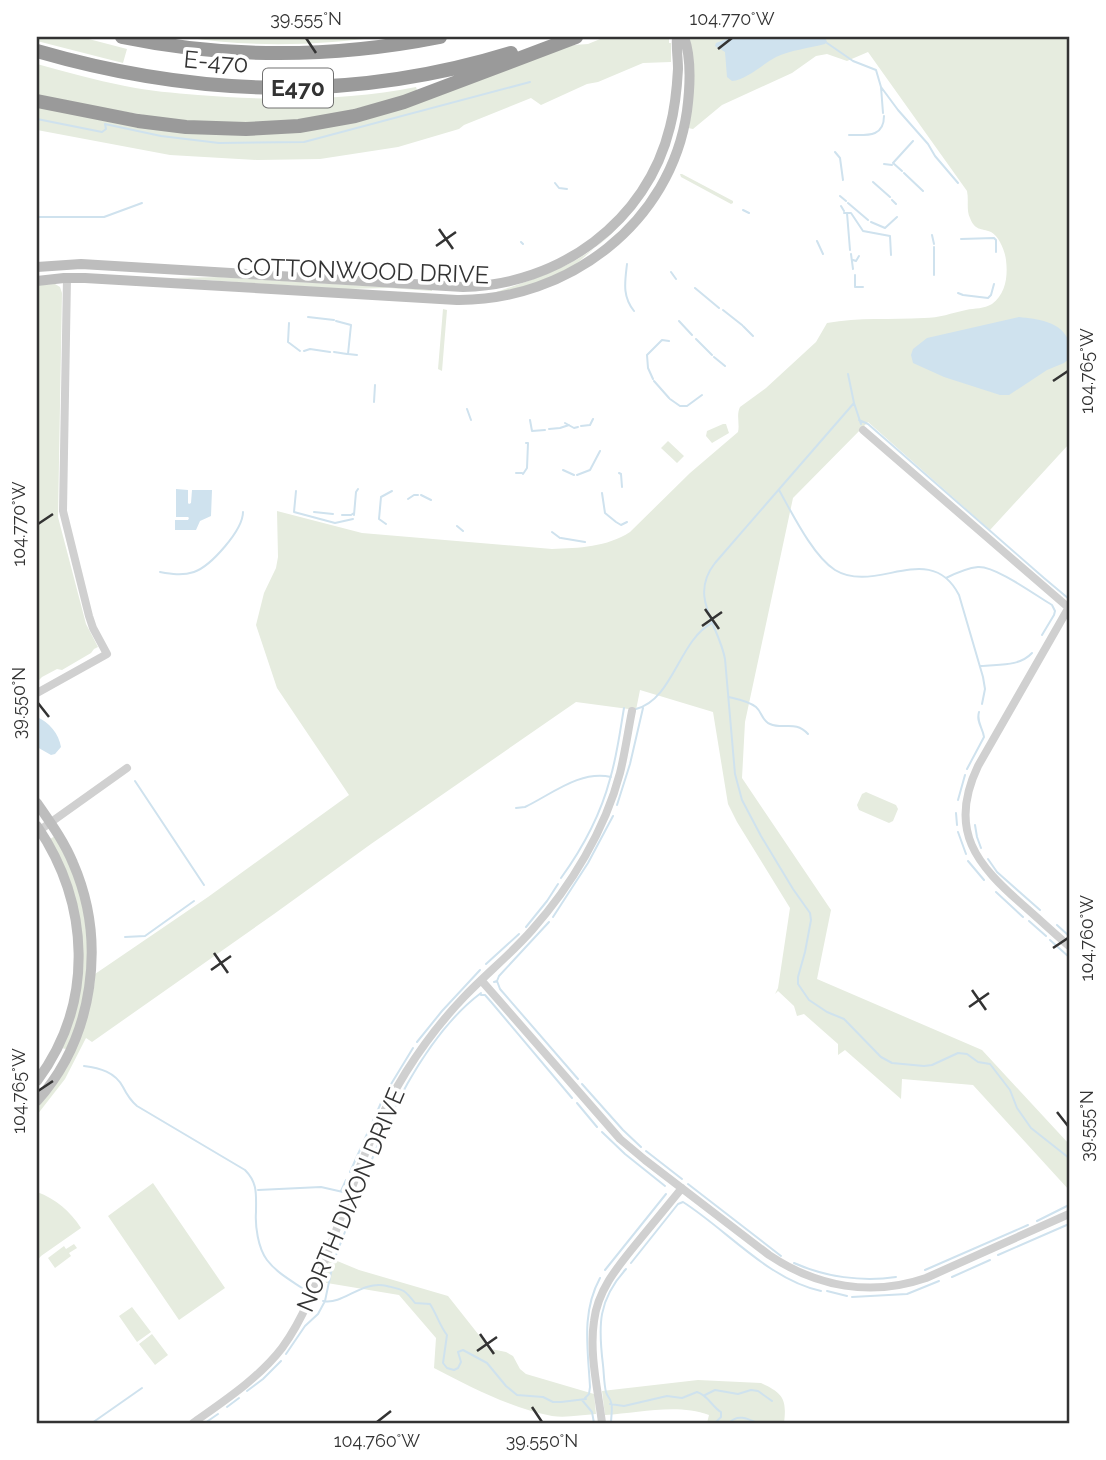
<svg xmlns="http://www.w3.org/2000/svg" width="1106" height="1460" font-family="Raleway,sans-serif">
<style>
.green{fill:#e6ecdf}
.water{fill:#cfe2ee}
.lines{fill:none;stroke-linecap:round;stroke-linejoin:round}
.stream{stroke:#cfe2ee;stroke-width:2}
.street{stroke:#d0d0d0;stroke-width:8}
.secondary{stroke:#bdbdbd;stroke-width:10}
.highway{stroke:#9a9a9a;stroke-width:14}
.ticks{fill:none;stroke:#333;stroke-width:2.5}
.labels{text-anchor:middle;stroke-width:7;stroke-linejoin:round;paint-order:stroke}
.shield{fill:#fff;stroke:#707070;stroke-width:2}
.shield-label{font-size:23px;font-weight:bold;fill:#333}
.street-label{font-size:24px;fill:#333;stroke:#fff}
.neatline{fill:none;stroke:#333;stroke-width:2.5}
.ticks-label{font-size:18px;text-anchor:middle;fill:#333}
</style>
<rect width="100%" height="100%" fill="#fff"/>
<path class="green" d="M37 37H81L127 49 123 63 37 41Z
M183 37H379C315 46 247 47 183 37Z
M605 37H669V43H671V62L643 63 598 82 587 84 541 105 531 98 464 125 459 129 398 147 320 159 257 160 170 155 37 130V105L114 121 296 130 574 45 588 44Z
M689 37H1069V444L990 530 868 422 793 498 745 722 742 778 831 910 817 979 982 1050 1069 1144V1190L973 1085 902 1079 901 1099 845 1050 838 1055V1044L804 1014 797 1016 794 1006 778 991 775 994 778 988 790 908 737 822 728 804 713 712 640 690 636 710 576 702 371 844 274 914 92 1042 86 1038 65 1079 37 1115V1108L46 1097 94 988 95 974 208 897 349 795 277 688 256 625 264 593 276 568 278 557 277 511 362 533 552 549C579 548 607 547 630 532L690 473 738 432C740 424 736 415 740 407L766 388 816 342 827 323C859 317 891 320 924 318 939 318 952 313 966 310 975 308 984 309 992 304 1006 294 1008 276 1006 260 1005 251 999 236 991 232 981 228 975 231 970 218 966 210 969 200 967 191L868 52 847 61 827 54 816 56 792 73 722 105 693 129 688 128Z
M37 64C66 72 95 80 125 86 149 91 174 93 198 95 271 101 345 101 416 87L418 93 312 120 197 124 37 97Z
M682 174 733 201V203L731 204 681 177 680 174Z
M654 180C637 209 616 231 590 252 584 257 577 264 569 269 546 283 519 288 493 293 537 278 585 264 618 227 631 212 641 193 654 180Z
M219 277 432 290V291L389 288 345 289 174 278Z
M55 284 60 287 62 293 58 517 86 624 98 647 94 649 91 653 62 670 57 669 42 677 37 682V285Z
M443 309 447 310 442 371 438 369Z
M723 424H726L729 433 712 443 706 436 707 431Z
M668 441 684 456 677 463 661 448Z
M866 792 896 805 898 809 893 821 889 823 859 810 857 805 862 794Z
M55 836C61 849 68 862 74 875 91 917 91 976 78 1019 75 1030 70 1040 66 1049L61 1048 67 1036 80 919 69 878 50 839Z
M153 1183 225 1288 179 1320 108 1216Z
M37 1192C56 1199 70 1211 81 1228L41 1256 37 1261Z
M74 1244 77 1248 69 1253 71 1256 55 1268 48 1258 64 1246 66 1249Z
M330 1258 359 1270 448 1296 482 1339 491 1349 506 1352 513 1356 520 1369 526 1374 594 1394 596 1414C582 1415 566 1418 552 1416 510 1408 471 1387 434 1368L436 1338 399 1295 321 1282Z
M132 1307 151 1332 137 1342 119 1316Z
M152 1334 168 1355 155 1365 139 1344Z
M698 1380 761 1383C783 1393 787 1399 784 1423H707L709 1415C677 1403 638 1413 605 1415L602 1391Z"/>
<path class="water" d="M732 37H825L827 42 825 44C809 48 792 50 776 57 763 64 746 80 732 81L727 77 725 52 715 46 716 43Z
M1019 317C1037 319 1062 321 1069 342 1070 347 1069 354 1069 359L1064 363 1047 370 1009 395H1000L944 377 913 363 911 355 913 349 927 338Z
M176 489 188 490V503L189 504 191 503 192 490H212L211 516 200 521 196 530H175V520H188L189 518 188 517H176Z
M37 717C49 722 59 734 61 747L55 754 51 755 37 747Z"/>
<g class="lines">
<path class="stream" d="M827 43 853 61 876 70 881 87 883 113
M881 87 898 110 928 144 935 156 958 183
M37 119 102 132 106 129 105 124 161 136 219 143 304 142 530 82
M849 135C866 135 884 138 884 116
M835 152 840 158 843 180
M884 164 892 165
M902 171 893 163 913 141
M904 173 923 191
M873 182 890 197
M555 183 559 188 567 189
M840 196 846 201
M892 200 896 204
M848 203 868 220
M841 206 844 211
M743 210 749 213
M844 213H851L863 231 890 236 891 255
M847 213 850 250
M37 217H104L142 203
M871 222 885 228 897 217
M932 235 934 244
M961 239 994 238 996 240V252
M817 241 823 254
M521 242 523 244
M934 247V275
M851 254 853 269
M853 260 856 261 859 256
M627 264C625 282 622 296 634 311
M671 272 676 279
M855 275V287H863
M695 288 719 308
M958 293 963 295 988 298 991 295 994 284
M723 310 742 325
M308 317 334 320
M336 321 351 325 348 354 357 355
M679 321 692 335
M289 323 288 342 300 351
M743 326 753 336
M696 339 712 355
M304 351 310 349 330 352
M334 352 347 354
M714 357 725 366
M848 374 854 403 861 424
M653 379 648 368 647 355 662 340 669 341
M654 381 669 398
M670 399 680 406H687L702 395
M374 402 375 385
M854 403 715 563C688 597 719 625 725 659L735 774 742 800 761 836 793 889 810 913 811 920 805 952 798 977V984L809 1000 827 1012 844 1019 881 1057 892 1063 924 1066 932 1065 958 1053 967 1054 978 1062 990 1064 1010 1090 1017 1108 1031 1128 1069 1158
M467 409 471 420
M530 420 532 431 545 430
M859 420 868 424 1044 578 1069 599
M565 423 574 428 578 427
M581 426 590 425 593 419
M549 429 560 428 569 425
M563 470 574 475
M516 473H522
M619 473 621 474 622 487
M523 474 527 468 528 443H526
M577 475 590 470 600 451
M779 490C792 513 813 556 835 570 876 595 930 539 959 595L983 677 985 689 982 704
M296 491 294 512 335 523 353 519
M602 493 605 513 616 522 621 525 627 522
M421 495 431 500
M408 499 414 495H418
M314 512 333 514
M342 515H351L354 513
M354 515 356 492 358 489
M386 524 379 519 381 497 392 491
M457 526 463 531
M552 532 560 538
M561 538 585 542
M160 572C171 574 182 576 194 572 211 566 243 530 243 512
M946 578C956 573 967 568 978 567 996 566 1035 595 1052 605L1055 611 1054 615 1042 635
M981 666C998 664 1019 667 1032 653
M729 697C737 699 749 701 756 707 762 712 762 721 770 724 784 730 795 720 808 734
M636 709C673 700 679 640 712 623
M967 769 984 737C983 728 976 722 979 712
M135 781 204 885
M958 800 965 775
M617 805 630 764 643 708
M516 808 525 807C552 794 580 770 611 777
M956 813 957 825
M975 825 977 837 981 848
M958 832 966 854
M988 859 997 872 1040 910
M968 861 984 880
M561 878C582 849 601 813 610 779 617 756 620 731 624 708
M996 892 1023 917
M553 917 588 863 613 816
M1029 921 1046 936
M1057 925 1069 936
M526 927 547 901 558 884
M125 937 145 936 194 901
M1050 940 1069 957
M486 964 519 934
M497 981 500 989 578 1079
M494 982 497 981 499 976 549 922
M481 995H485L492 1003 572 1098
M417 1042 442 1011 480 970
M84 1066C100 1068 115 1072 123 1087 127 1095 130 1100 137 1106L245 1170C258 1183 256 1195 256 1212 255 1226 258 1248 267 1260 276 1272 290 1280 302 1288
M582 1084 623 1130 641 1147
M577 1103 597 1127
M602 1132 625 1154 665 1186
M646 1151 682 1179
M350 1172 385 1094 413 1048
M688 1184 781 1256
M258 1190 321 1187 343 1192
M341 1191 346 1180
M361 1192C380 1127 426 1034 481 993
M1037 1221 1069 1205
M998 1255 1069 1224
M631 1263 678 1204 683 1202C727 1230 769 1280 821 1291
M794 1263C825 1277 862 1282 896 1277
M605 1270 666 1194
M925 1270 1028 1225
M952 1277 990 1260
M827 1291 847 1296
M852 1297 907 1294 939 1281
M323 1301C345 1305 360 1280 387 1286 404 1290 404 1289 415 1303L430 1304C437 1315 440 1326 447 1335L443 1363 447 1368 454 1370 458 1368 461 1362 458 1352 463 1350 487 1363 506 1386 517 1395 543 1397 553 1402H561L586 1399
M286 1354 305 1326 318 1314 325 1301 333 1263 356 1203
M247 1391 263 1379 281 1361
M705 1395 715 1390 738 1394 751 1390 758 1391 772 1401
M585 1398 589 1394 590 1387C588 1349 581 1313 600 1278
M582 1400 592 1412 594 1423
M610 1404 624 1406 667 1396 682 1398 697 1392C708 1395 712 1407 721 1412V1417L715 1423
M227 1407 239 1398
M92 1423 142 1388
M205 1423 218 1414
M611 1423C611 1417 613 1407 611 1402 610 1398 607 1396 606 1392 604 1384 604 1374 603 1365 598 1325 598 1300 626 1269
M729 1423C737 1414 747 1418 757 1423"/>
<path class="street" d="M863 430 1069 608
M1069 607 978 766C947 831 977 865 1024 906 1040 920 1054 933 1069 946
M37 693 107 654 93 628 89 616 63 511 67 278
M40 830 127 768
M481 980 620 1139 645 1160 769 1255C817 1287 871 1297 926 1278L1069 1214
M193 1423C224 1401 259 1378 282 1348 304 1318 317 1282 330 1247 352 1188 372 1126 406 1072 423 1045 442 1020 464 997 486 974 511 954 532 930 571 886 605 830 620 773 625 753 628 731 632 711
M602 1423C598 1390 589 1354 594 1321 598 1288 620 1264 641 1238 654 1222 668 1205 682 1188"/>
<path class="secondary" d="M37 267 81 264 463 287C559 285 647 222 670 127 675 108 677 88 678 69 678 58 676 47 677 37
M37 281 64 278H85L457 300C568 301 671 223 687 111 690 88 692 59 684 37
M37 803C50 822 64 841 73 863 107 941 94 1037 37 1101
M37 826C90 904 95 1003 37 1081"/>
<path class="highway" d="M122 37C228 59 334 58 440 37
M37 51C196 97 352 102 511 53
M37 101 138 121 186 127 246 129 299 126 355 116 404 102 576 37"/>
</g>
<path class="ticks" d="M306 38 316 53M718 49 732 38M439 229 453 249M436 246 456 232M1053 381 1068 371M38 524 53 514M705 609 719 629M702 626 722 612M38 703 49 717M1053 948 1068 938M214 953 228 973M211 970 231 956M972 990 986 1010M969 1007 989 993M38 1091 53 1081M1057 1112 1068 1126M480 1334 494 1354M477 1351 497 1337M532 1407 542 1422M377 1422 391 1411"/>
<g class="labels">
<rect class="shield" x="263" y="68.5" width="70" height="39" rx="5"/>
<g class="shield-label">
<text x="298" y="96">E470</text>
</g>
<g class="street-label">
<text transform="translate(216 62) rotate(5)" y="8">E-470</text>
<text transform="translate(363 271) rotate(2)" y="8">COTTONWOOD DRIVE</text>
<text transform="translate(351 1200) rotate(-67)" y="8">NORTH DIXON DRIVE</text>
</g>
</g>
<rect width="1106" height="1460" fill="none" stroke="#ffffff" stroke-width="77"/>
<rect x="38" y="38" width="1030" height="1384" class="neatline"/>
<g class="ticks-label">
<text x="306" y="25">39.555°N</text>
<text x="732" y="25">104.770°W</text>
<text transform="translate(1087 371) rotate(-90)" y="6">104.765°W</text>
<text transform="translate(19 524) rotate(-90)" y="6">104.770°W</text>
<text transform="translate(19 703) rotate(-90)" y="6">39.550°N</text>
<text transform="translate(1087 938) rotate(-90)" y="6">104.760°W</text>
<text transform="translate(19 1091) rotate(-90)" y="6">104.765°W</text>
<text transform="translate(1087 1126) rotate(-90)" y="6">39.555°N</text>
<text x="377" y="1447">104.760°W</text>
<text x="542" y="1447">39.550°N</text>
</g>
</svg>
